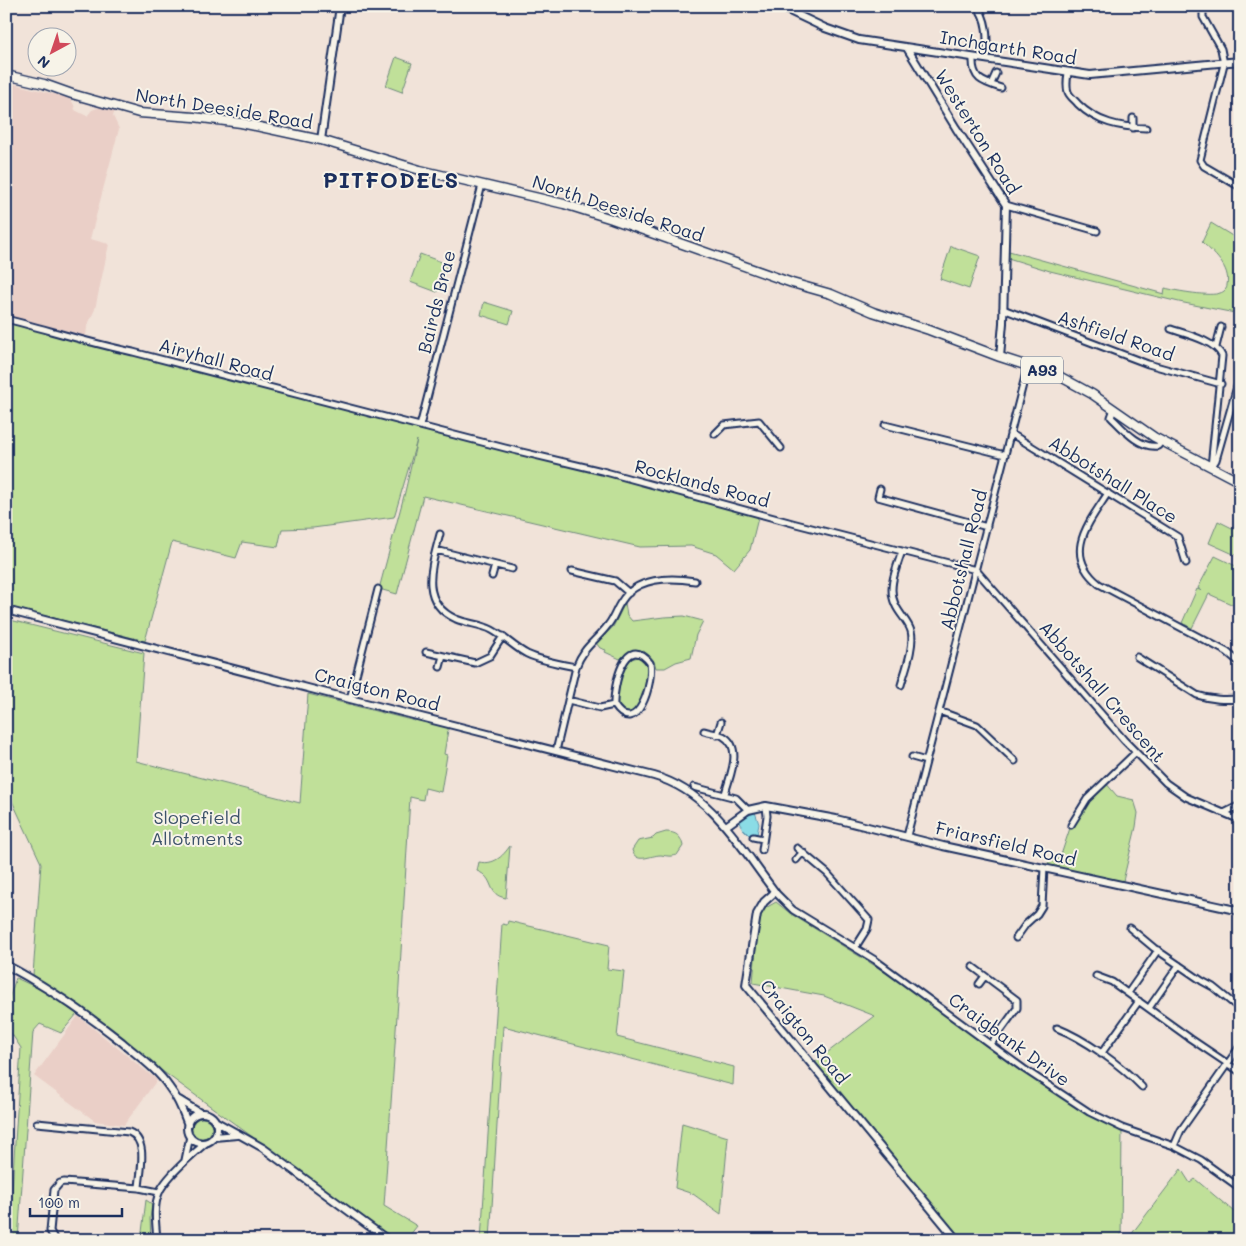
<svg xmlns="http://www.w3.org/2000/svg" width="1246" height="1246" font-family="Mali,sans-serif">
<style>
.built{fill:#eacfc7}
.green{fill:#c0e099;stroke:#6e887c}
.water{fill:#8bdce6;stroke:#5e97b0}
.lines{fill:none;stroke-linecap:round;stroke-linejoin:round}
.minor-casing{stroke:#1b2f5e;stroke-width:9}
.tertiary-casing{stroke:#1b2f5e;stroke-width:10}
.primary-casing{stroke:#1b2f5e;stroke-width:11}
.minor{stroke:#f7f3e8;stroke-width:5}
.tertiary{stroke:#f7f3e8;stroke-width:6}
.primary{stroke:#f7f3e8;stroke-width:8}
.labels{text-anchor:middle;stroke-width:4;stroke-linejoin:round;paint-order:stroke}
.shield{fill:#f7f3e8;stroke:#5d6a87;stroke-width:1}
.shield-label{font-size:16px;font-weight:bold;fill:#1b2f5e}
.street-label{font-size:18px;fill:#1b2f5e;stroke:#f7f3e8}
.park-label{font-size:18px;fill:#3c526a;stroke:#f7f3e8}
.district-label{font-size:22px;font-weight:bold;letter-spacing:1px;fill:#1b2f5e;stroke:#f7f3e8}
</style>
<rect width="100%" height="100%" fill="#f1e3d9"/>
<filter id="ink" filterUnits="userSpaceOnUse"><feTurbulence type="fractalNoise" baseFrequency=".02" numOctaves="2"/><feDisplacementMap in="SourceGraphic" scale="10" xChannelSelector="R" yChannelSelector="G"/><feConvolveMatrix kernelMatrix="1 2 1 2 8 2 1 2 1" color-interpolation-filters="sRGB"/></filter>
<g filter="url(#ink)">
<path class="built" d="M6 82 70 98 74 105 75 110 87 116 92 110 100 107 115 111 113 116 119 129 90 239 109 244 95 309 87 327 86 336 6 315Z
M78 1016 157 1080 124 1125 95 1121 34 1076Z"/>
<path class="green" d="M396 57 412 63 402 92 386 86Z
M1211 223 1234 237 1240 239V314L1179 302 1050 271 1008 258 1009 251 1164 294 1165 288C1176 291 1211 297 1220 293 1224 292 1227 289 1227 285 1231 267 1213 253 1202 242Z
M951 246 980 256 969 289 940 279Z
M420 254 447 264 437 292 410 282Z
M484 302 513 311 509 324 481 315Z
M6 319 759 514 750 550 734 569 716 554 691 546 640 547 423 496 397 594 379 589 405 492 417 440 394 517 313 528 282 529 278 547 242 542 236 558 172 542 145 641 6 606Z
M1218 521 1240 532V557L1209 543Z
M1215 556 1240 568V608L1209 594 1192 628 1182 623 1197 589 1202 591 1198 588Z
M625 603 627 615 632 621 664 617 684 616 703 621 696 635 691 658 676 662 665 668H656C652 648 632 646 620 659L605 652 606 650 600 648 596 643 613 627Z
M6 619 144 653 136 761 300 803 308 694 415 721 416 716 449 724 444 754 447 755 441 792 425 788 423 800 410 797 399 986 384 1206 417 1226 410 1235 414 1240H388L380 1230 154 1065 81 1006 33 975 41 863 6 788Z
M638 657C642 659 645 660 647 664 651 674 643 706 634 711 630 713 626 713 623 710 609 702 621 671 628 660Z
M1105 782 1117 796 1134 800 1138 813 1136 827 1122 885 1041 866 1060 858 1071 825 1078 812Z
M666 832C676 832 681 836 683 846L677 855C671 857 667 856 661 855 650 855 636 865 632 850L638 841 653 838 656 835Z
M510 846 506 898C486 895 496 878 477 871L479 862C494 865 502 857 510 846Z
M776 902 791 914 877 967 955 1018 1057 1091 1122 1128 1121 1240H962L846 1101 815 1062 875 1016 824 996 753 983 758 924 762 910Z
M508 921 609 945 607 969 624 971 617 1037 734 1067 733 1085 503 1026 490 1240H481L502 924 507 925Z
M16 978 46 992 77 1014 61 1033 40 1024 33 1032 18 1240H6V1236L9 1237 21 1048 11 1033 6 1029V1007Z
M192 1128a10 10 0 1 1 20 0a10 10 0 1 1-20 0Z
M682 1123 728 1137 721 1214 693 1194 675 1188Z
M1181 1169 1190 1183 1195 1179 1240 1217V1240H1127Z
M146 1200 152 1204 150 1219 151 1240H141Z"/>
<path class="water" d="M755 812 759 824 757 834 749 835 743 829 738 821Z"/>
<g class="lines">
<g class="minor-casing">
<path id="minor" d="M977 6C989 22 987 40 987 59
M1203 6V17L1221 49 1224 64 1200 160 1204 166 1240 187
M973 58C972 79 982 82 1001 88
M1068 73C1067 79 1066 86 1068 92 1070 97 1075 100 1078 104 1097 123 1120 127 1146 128
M991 84 996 73
M1133 118V128
M1006 205 1097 231
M1003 309 1148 364 1221 384
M6 319C49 330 90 343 133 352L505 448 602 471 796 524 976 570 1124 740 1166 783 1186 797 1240 820
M1171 329C1186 334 1216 341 1222 356L1211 467
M1216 347 1221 327
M1114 409 1111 417C1123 429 1140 449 1158 446L1162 441
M885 425 1005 455
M420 426 482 185
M1010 433 1178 537 1186 563
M715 434 724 425 759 421 781 448
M1212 466 1216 460 1240 376
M880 489 878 497 987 527
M1108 493C1088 524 1062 554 1099 584L1227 652 1240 663
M440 534C432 565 418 602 456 619 468 624 481 624 492 630 505 637 515 648 527 654 542 661 560 664 576 667
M436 550 512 569
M572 571 615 581 629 593
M492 576 495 565
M426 652 475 663 490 656 503 636
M1137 657 1197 695C1212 700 1224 700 1240 699
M440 667 443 656
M901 685C905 671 915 645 911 631 908 621 899 614 895 604 887 587 897 567 902 551
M350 699 378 589
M568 700 600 708 614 705C637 740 654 682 650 663 625 630 613 688 614 705
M939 711 977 725 1015 761
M704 731C709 733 717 733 723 736 744 748 729 777 725 794
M717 735 721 722
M556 751 576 667C584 646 595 642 608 625 614 618 616 609 621 602 636 577 670 577 695 581
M912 757 926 761
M694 787 736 798 748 810
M1224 813 1240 805
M1071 825 1087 799 1135 753
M907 836 1028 365
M753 837 763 839
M797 848 827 873 869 920 867 929 855 948
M762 850 767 816 766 806
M796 860 803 852
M775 892 793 910 875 960 1024 1069 1089 1112 1122 1128 1174 1146 1201 1160 1240 1188
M1130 928 1154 948 1202 981 1213 987 1235 1005 1240 1006
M1016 938 1026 924 1037 914 1042 906 1044 868
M973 967 1017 1000V1008L991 1044
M1096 976 1112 982 1191 1039 1240 1072
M979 984 985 976
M1128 993 1158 950
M1149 1008 1179 965
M1057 1028C1085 1039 1121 1065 1142 1087
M1101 1054 1139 1001
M37 1123 129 1132C149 1140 140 1171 139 1188
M1174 1146 1181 1130 1240 1046
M185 1160 190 1136
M55 1240 50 1231 54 1190 60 1183 64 1182 139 1188 159 1192
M157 1240C156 1225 153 1207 159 1193 165 1177 194 1153 207 1142"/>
</g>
<g class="tertiary-casing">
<path id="tertiary" d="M779 6 825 28 859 40 1090 75 1240 61
M907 48 956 128 1006 205 1003 323 1000 357
M321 140 340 6
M6 610 350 699 654 776C711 792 741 848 775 892L764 902 757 914 746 985 957 1240
M726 826 748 810 766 806 836 819 943 846 1240 911
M6 965C48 987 85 1013 122 1042 138 1056 157 1069 169 1087 178 1098 183 1111 188 1125
M179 1100 200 1113
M187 1128a15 15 0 1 1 30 0a15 15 0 1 1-30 0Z
M215 1121 263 1148 388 1240
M214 1137 237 1135"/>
</g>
<g class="primary-casing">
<path id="primary" d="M6 75 44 84 72 94 139 113 194 117 241 123 321 140 420 170 564 204 612 219 792 283 831 294 873 312 929 330 1000 357 1059 376 1092 394 1154 437 1240 482"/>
</g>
<use href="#minor" class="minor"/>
<use href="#tertiary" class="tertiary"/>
<use href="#primary" class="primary"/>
</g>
</g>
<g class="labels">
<rect class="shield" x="1021" y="356.5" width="42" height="27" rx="4"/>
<g class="shield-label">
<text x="1042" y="376">A93</text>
</g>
<g class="street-label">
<text transform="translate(1008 48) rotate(9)" y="6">Inchgarth Road</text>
<text transform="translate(224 109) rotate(9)" y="6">North Deeside Road</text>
<text transform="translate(977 132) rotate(58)" y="6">Westerton Road</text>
<text transform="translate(618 209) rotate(18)" y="6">North Deeside Road</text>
<text transform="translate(437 302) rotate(-76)" y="6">Bairds Brae</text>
<text transform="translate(1116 336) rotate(19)" y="6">Ashfield Road</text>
<text transform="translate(216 360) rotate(15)" y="6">Airyhall Road</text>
<text transform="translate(1113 480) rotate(32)" y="6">Abbotshall Place</text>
<text transform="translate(702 484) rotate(15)" y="6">Rocklands Road</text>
<text transform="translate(964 560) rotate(-76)" y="6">Abbotshall Road</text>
<text transform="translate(377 690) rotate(14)" y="6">Craigton Road</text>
<text transform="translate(1102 692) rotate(49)" y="6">Abbotshall Crescent</text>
<text transform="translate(1006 844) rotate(13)" y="6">Friarsfield Road</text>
<text transform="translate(804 1032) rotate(51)" y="6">Craigton Road</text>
<text transform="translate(1009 1040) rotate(36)" y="6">Craigbank Drive</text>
</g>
<g class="park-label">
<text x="197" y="824">Slopefield<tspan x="197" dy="21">Allotments</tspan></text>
</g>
<g class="district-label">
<text x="391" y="188">PITFODELS</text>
</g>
</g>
<rect width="1246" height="1246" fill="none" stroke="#f7f3e8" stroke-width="25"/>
<rect x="12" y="12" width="1221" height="1221" fill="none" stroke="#1b2f5e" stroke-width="2" filter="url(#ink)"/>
<g transform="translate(52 52) rotate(220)"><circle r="24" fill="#f7f3e8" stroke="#9fa5b1"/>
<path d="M0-4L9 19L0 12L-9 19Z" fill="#d1495b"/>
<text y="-8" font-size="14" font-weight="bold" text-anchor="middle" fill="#1b2f5e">N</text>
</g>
<path d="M30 1208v8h92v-8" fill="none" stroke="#1b2f5e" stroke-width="2.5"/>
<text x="38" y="1208" font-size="15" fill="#1b2f5e" stroke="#f7f3e8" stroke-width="4" paint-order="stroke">100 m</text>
</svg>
